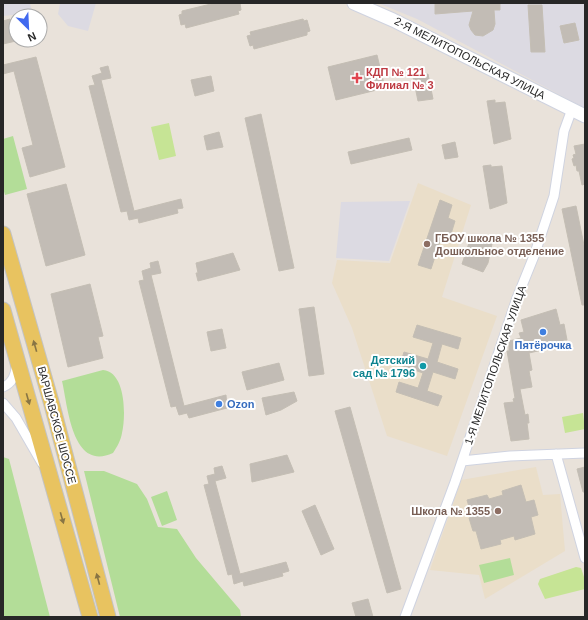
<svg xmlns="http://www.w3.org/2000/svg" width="588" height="620" font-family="Helvetica,sans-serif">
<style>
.industrial{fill:#dcdae2}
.education{fill:#eadec9}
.green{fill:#b3dd98}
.pitch{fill:#c6e495}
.building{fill:#c2bcb5;stroke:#c4beb4}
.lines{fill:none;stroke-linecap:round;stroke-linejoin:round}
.street-casing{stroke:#cfd3e0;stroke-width:11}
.secondary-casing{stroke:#cfd3e0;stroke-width:15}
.primary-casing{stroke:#c3c3c3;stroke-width:17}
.street{stroke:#fff;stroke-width:9}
.secondary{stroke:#fff;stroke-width:13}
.primary{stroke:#e8c360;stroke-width:15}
.oneway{fill:#887544}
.health-dot{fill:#e0444e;stroke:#fff;stroke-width:1.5}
.education-dot{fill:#8d6e63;stroke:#fff;stroke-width:1.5}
.shop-dot{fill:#3f7fe0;stroke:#fff;stroke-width:1.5}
.culture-dot{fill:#0f9aa8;stroke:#fff;stroke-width:1.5}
.labels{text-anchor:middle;stroke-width:4;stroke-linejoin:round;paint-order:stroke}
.street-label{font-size:11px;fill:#272727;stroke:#fff}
.health-label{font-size:11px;font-weight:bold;fill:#be3a42;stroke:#fff;text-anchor:start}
.education-label{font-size:11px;font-weight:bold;fill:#785e54;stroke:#fff;text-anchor:start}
.shop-label{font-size:11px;font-weight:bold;fill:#366cbe;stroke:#fff}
.culture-label{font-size:11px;font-weight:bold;fill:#0d838f;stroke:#fff;text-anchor:end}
</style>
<rect width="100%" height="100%" fill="#e9e2da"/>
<path class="industrial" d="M3 3H30L32 13 3 16Z
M60 3H96L88 31 68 26 58 14Z
M378 3H585V108L417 19Z
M410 201 389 261 336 258 341 202Z"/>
<path class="education" d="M418 183 471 205 442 297 497 316 447 456 387 436 352 328 332 283 337 260 390 263Z
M536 467 543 495 560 494 565 551 485 599 479 575 430 570 461 480Z"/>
<path class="green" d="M13 136 27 189 5 195 3 188V139Z
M103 370C126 372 126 416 122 433 121 440 117 447 113 453 72 472 68 407 62 381Z
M3 457 9 459 50 617H3Z
M84 471H104L137 484 147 499 158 527 177 529 196 558 240 610 241 617H120Z
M167 491 177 520 162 526 151 497Z
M510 558 514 575 484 583 479 565Z"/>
<path class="pitch" d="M169 123 176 156 159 160 151 127Z
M583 413 585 429 565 433 562 417Z
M576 567 581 568 585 580V589L545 599 538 584 540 579Z"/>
<path class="building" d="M215 3H240L241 10 238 11 239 14 186 28 185 24 181 25 179 15 182 14V11Z
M435 3H500V10H494L495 24 493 30 483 36 475 35 471 30 469 25 473 11 435 14Z
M528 5H542L545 52H531Z
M10 19 16 41 3 44V21Z
M303 19 304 21 307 20 310 31 307 32V35L254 49 253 45 250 46 247 36 251 35 250 32Z
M575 23 579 40 564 43 560 26Z
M377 55 385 88 336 100 328 67Z
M36 57 65 167 30 177 22 148 33 145 14 71 3 74V65Z
M108 66 111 78 101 80 134 211 181 199 183 208 177 209 178 213 139 223 138 218 129 220 127 211 121 212 89 86 95 85 92 76 102 73 100 68Z
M428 74 433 99 418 101 413 77Z
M211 76 214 91 195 96 191 80Z
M495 100V103L505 102 511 139 494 144 487 101Z
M261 114 294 268 279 271 245 118Z
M219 132 223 147 207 150 204 136Z
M409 138 412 150 351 164 348 152Z
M455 142 458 157 445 159 442 145Z
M585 144V184L582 185 579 171H577L576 165 574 166 572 159 574 158 573 155 576 154 574 146Z
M491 165V167L502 166 507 203 490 209 483 166Z
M66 184 85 255 46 266 27 194Z
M440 200 452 205 448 218 455 221 451 234 443 232 431 269 418 265Z
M576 206 585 250V305H582L562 209Z
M471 237 492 244 488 263 483 272 462 264Z
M233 253 240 270 198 281 196 273H198L196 263Z
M158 261 161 273 151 275 184 406 226 395 227 408 189 418 187 413 179 415 176 406 171 407 139 281 144 280 142 271 151 268 150 263Z
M90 284 103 336 98 337 103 358 68 367 51 294Z
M314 307 324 374 309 376 299 309Z
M556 309 560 325 564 324 567 340H563L564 345 529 353 532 370 529 371 532 387 520 389 525 415 528 414 529 423H527L529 439 511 441 504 403 514 402 513 399 515 398 507 351H509V341L521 338 519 333 524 332 521 320Z
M417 325 461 338 458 349 442 344 437 362 458 369 455 379 433 372 427 391 442 396 438 406 396 392 399 382 418 388 423 373 400 365 404 352 428 359 433 343 413 337Z
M222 329 226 348 211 351 207 332Z
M279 363 284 380 247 390 242 372Z
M294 392 297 401 281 410 266 415 262 398Z
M350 407 401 589 387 593 335 411Z
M287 455 294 472 252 482 250 464Z
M222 466 226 478 215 481 240 574 286 562 289 571 282 573 283 576 244 586 243 581 234 584 232 574 228 575 204 485 209 484 207 476 215 474 214 468Z
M585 467V492H583L577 469Z
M521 485 526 502 534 500 538 515 531 517 535 534 515 540 514 536 500 540 501 544 481 549 476 531H473L469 518 472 517 467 500 487 495 489 499 503 495 502 491Z
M315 505 334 549 321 555 302 511Z
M368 599 373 617H356L352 603Z"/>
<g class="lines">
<g class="street-casing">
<path id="street" d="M3 387C13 383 15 375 17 365
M3 403 16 418 42 463
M556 454 585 558
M462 461 510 456 585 453
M405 617 455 482 517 298 534 256 554 196 564 131 572 109"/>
</g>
<g class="secondary-casing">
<path id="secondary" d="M354 3 393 20 585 116"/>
</g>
<g class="primary-casing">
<path id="primary" d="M3 234 52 405 108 617
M3 310 90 617"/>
</g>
<use href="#street" class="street"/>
<use href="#secondary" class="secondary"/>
<use href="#primary" class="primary"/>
</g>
<defs><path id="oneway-solid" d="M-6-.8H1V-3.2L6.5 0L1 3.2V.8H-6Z"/></defs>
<g class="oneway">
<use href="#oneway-solid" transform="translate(35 346) rotate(-106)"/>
<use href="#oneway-solid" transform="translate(28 399) rotate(74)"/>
<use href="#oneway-solid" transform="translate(62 518) rotate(74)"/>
<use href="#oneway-solid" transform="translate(98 579) rotate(-105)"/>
</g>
<path class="health-dot" d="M355 72h4v4h4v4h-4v4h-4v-4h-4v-4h4z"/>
<g class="education-dot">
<circle cx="427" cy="244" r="4"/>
<circle cx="498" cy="511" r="4"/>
</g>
<g class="shop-dot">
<circle cx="543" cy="332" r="4"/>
<circle cx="219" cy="404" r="4"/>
</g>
<circle class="culture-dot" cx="423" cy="366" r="4"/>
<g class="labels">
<g class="street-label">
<text transform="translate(470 58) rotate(27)" y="4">2-Я МЕЛИТОПОЛЬСКАЯ УЛИЦА</text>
<text transform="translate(495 365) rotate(-71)" y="4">1-Я МЕЛИТОПОЛЬСКАЯ УЛИЦА</text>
<text transform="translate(57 425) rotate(75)" y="4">ВАРШАВСКОЕ ШОССЕ</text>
</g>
<g class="health-label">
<text x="366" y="76">КДП № 121<tspan x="366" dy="13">Филиал № 3</tspan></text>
</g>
<g class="education-label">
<text x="435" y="242">ГБОУ школа № 1355<tspan x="435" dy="13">Дошкольное отделение</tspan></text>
<text x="490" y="515" text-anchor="end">Школа № 1355</text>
</g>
<g class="shop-label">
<text x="543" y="349">Пятёрочка</text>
<text x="227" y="408" text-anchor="start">Ozon</text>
</g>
<g class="culture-label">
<text x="415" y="364">Детский<tspan x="415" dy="13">сад № 1796</tspan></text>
</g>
</g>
<rect width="588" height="620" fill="none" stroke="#272727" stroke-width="8"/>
<g transform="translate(28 28) rotate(156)"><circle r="19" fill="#ffffff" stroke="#a9a9a9"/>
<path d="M0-3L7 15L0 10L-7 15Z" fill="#4169ef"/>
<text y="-6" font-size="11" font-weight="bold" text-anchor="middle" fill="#272727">N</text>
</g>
</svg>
